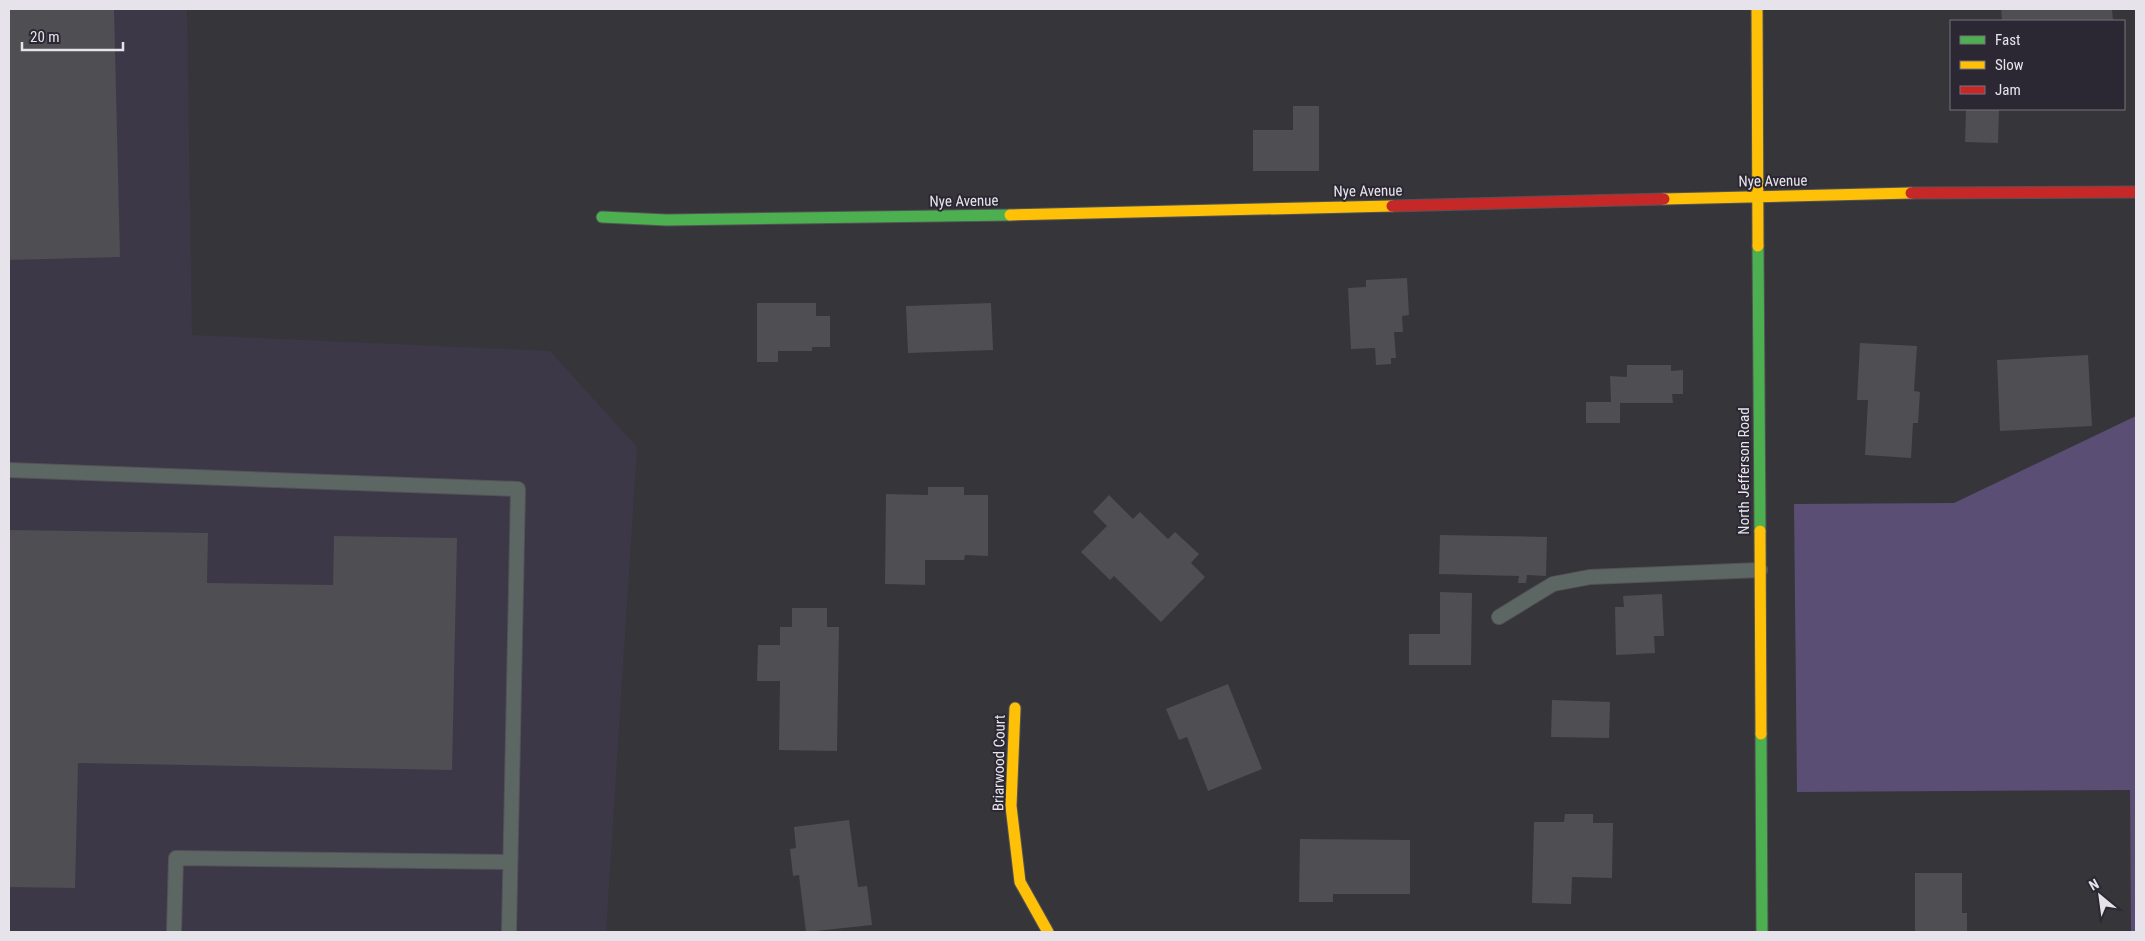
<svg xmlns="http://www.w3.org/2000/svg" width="2145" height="941" font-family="'Roboto Condensed',sans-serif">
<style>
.built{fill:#3c3847}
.green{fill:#5b4e74}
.building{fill:#4f4e53}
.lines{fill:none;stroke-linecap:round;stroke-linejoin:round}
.lane-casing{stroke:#535255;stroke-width:16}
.fast-casing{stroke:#535255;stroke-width:13}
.slow-casing{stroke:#535255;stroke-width:13}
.jam-casing{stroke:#535255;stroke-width:13}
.lane{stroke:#5c6764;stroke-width:14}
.fast{stroke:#4caf50;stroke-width:11}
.slow{stroke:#ffc107;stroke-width:11}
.jam{stroke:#c62828;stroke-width:11}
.labels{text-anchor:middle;stroke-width:4;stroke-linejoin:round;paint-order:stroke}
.street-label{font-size:15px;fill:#e6e3eb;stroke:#2b2833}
</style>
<rect width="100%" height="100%" fill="#36353a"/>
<path class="built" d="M9 9H187L192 335 550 351 637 447 606 932H9Z"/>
<path class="green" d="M2136 416V932H2131L2130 790 1797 792 1794 504 1954 503Z"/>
<path class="building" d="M9 9H114L120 257 9 260Z
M2001 9H2112L2113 21H2002Z
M1293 106H1319V171H1253V130H1293Z
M1966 109H1999L1998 143 1965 142Z
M1407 278 1409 315 1402 316 1403 332H1394L1396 358H1391V364L1376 365 1375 348 1351 349 1348 288 1366 287V280Z
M757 303H816V316H830V347H812V351H778V362H757Z
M991 303 993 350 908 353 906 306Z
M1860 343 1917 346 1914 391 1920 392 1918 423H1913L1911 458 1865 455 1868 400H1857Z
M2088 355 2092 426 2000 431 1997 360Z
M1627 365H1671V371L1683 370V394H1672L1673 403H1620V423H1586V402H1611L1610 376 1627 377Z
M928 487H964V495H988V556L965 555 964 560H925V585L885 584 886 494 928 495Z
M1109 495 1133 519 1140 512 1168 539 1175 532 1199 554 1191 563 1205 577 1161 622 1114 576 1110 580 1081 552 1107 526 1093 512Z
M9 530 208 533 207 583 333 585 334 536 457 538 452 770 78 763 75 888 9 887Z
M1440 535 1547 537 1546 576 1527 575 1526 583H1518L1519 576 1439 574Z
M1440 592 1472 593 1471 665H1409V634H1440Z
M1662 594 1664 636H1654L1655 653 1616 655 1615 607H1624L1623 596Z
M792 608H827V627H839L837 751 779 750 780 681H757L758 645H780V627H792Z
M1228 684 1262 769 1208 791 1187 737 1179 740 1166 709Z
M1552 700 1610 702 1609 738 1551 737Z
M1565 814H1593V823H1613L1612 878 1572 877 1571 904 1532 903 1534 822H1564Z
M849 820 858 887 867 886 872 925 806 932 799 875 793 876 790 849 796 848 794 827Z
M1300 839 1410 840V894H1333V902H1299Z
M1915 873H1962V913H1967V932H1915Z"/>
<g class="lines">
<g class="lane-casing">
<path id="lane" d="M9 470 518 489 509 932
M1499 617 1553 584 1590 577 1760 570
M174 932 176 858 510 862"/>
</g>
<g class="fast-casing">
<path id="fast" d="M602 217 667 220 1010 215
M1758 246 1760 531
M1761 734 1762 932"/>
</g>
<g class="slow-casing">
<path id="slow" d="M1757 9 1758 246
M1664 199 1911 193
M1010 215 1392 206
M1760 531 1761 734
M1015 708 1011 806 1020 882 1048 932"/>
</g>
<g class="jam-casing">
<path id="jam" d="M1911 193 2136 192
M1392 206 1664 199"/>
</g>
<use href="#lane" class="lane"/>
<use href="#fast" class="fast"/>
<use href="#slow" class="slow"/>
<use href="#jam" class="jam"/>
</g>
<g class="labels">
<g class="street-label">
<text transform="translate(1773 181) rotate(-1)" y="5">Nye Avenue</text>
<text transform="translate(1368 191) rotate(-1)" y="5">Nye Avenue</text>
<text transform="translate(964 201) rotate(-1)" y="5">Nye Avenue</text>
<text transform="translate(1744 471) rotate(-90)" y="5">North Jefferson Road</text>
<text transform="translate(999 763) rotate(-89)" y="5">Briarwood Court</text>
</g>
</g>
<rect width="2145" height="941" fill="none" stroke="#e6e3eb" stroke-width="20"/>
<rect x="1950" y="20" width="175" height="90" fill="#2b2833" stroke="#76737d"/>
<rect x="1960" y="36" width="25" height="8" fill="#4caf50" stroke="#76737d"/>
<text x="1995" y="45" font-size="15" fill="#e6e3eb">Fast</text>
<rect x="1960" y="61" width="25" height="8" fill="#ffc107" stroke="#76737d"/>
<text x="1995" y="70" font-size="15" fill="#e6e3eb">Slow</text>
<rect x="1960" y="86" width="25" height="8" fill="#c62828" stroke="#76737d"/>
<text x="1995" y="95" font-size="15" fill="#e6e3eb">Jam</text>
<g transform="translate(2100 896) rotate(331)" stroke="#2b2833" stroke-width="4" paint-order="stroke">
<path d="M0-4L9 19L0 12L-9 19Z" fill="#e6e3eb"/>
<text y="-8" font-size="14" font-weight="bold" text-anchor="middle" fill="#e6e3eb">N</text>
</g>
<path d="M22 42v8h101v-8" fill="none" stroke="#e6e3eb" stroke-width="2.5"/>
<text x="30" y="42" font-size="15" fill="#e6e3eb" stroke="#2b2833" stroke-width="4" paint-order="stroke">20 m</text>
</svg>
